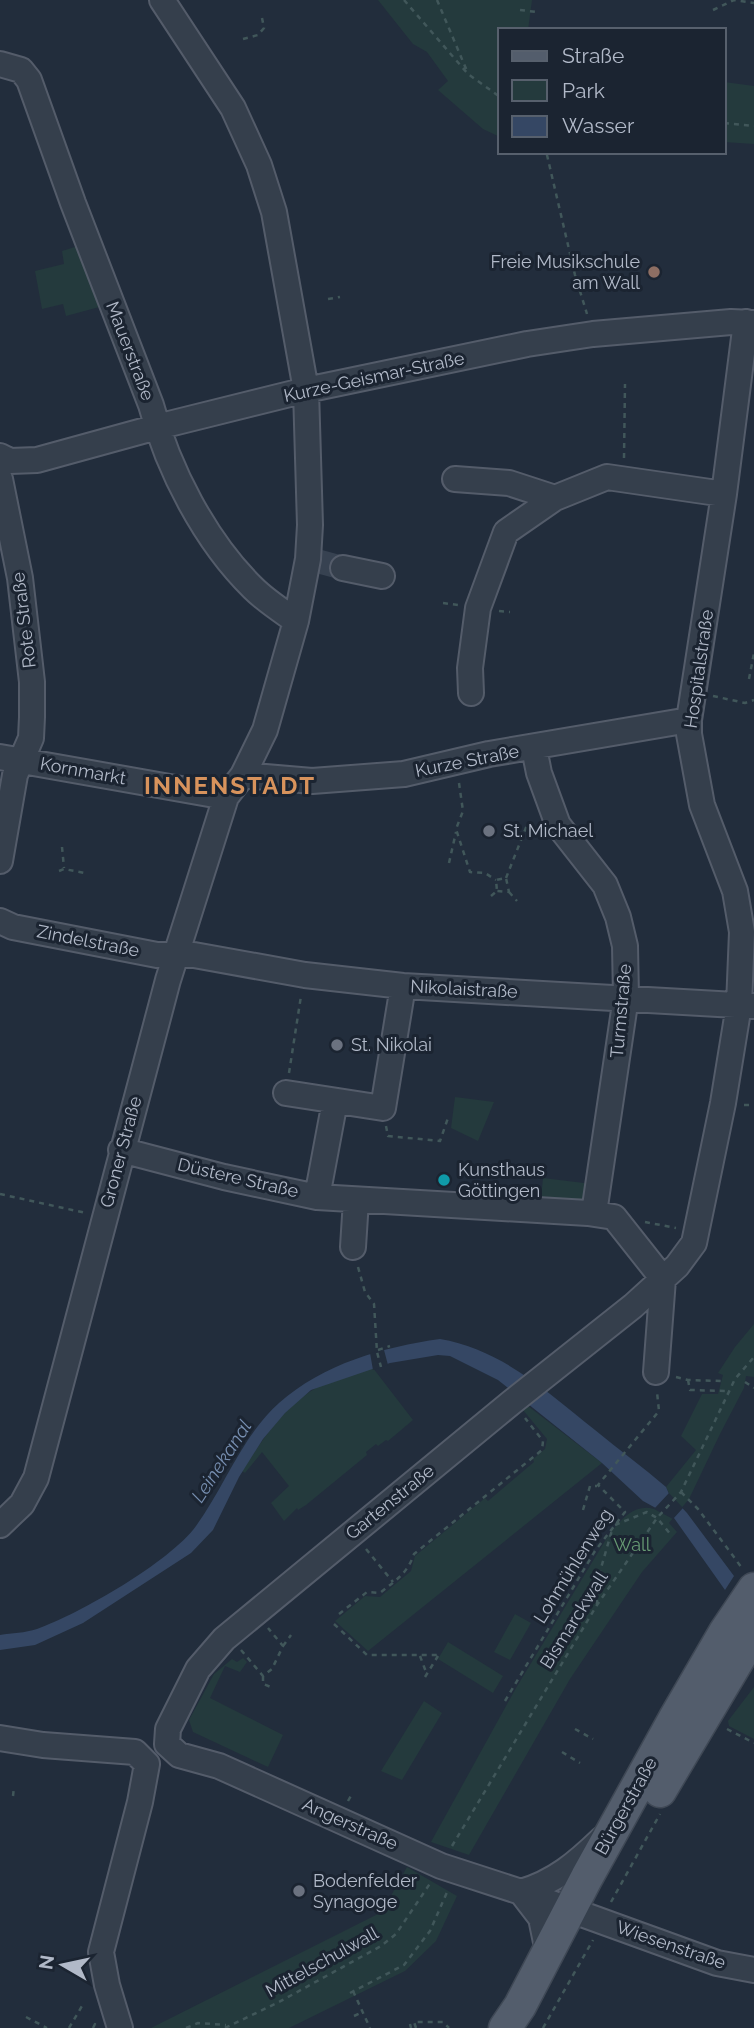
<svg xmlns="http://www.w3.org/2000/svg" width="754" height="2028" font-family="Raleway,sans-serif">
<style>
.green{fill:#243a3d}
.water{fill:#354764}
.pier{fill:#222d3c}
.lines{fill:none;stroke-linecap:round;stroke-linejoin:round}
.minor-tunnel{stroke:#374251;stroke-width:24;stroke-dasharray:24 12;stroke-linecap:butt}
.minor-casing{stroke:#545c6a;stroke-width:28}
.major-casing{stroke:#3f4855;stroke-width:35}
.path{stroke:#41575a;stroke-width:2.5;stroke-dasharray:5 5;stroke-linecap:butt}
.minor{stroke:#353f4c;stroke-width:24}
.major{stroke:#535d6c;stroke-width:32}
.education-dot{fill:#8d6e63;stroke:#1b2431;stroke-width:2.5}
.worship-dot{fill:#6b7280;stroke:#1b2431;stroke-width:2.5}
.culture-dot{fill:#0f9aa8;stroke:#1b2431;stroke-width:2.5}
.labels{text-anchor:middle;stroke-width:6;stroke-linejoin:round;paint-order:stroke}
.poi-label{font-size:18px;fill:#b1b9c8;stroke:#1b2431;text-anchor:start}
.street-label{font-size:18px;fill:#b1b9c8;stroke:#1b2431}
.park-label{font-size:18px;fill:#679a73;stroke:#1b2431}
.water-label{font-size:19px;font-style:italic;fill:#778fb1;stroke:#1b2431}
.district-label{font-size:24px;font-weight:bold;letter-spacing:2px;fill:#d8935c;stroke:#1b2431}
</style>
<rect width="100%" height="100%" fill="#222d3c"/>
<path class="green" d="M378 0H532L528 30H500V137L483 129 438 90 448 81 427 52 413 44Z
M724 82 754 86V144L724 142Z
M78 246 103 306 66 316 63 304 42 309 35 271 64 264 62 251Z
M455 1097 494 1102 478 1141 451 1128Z
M543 1178 592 1184 590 1203 541 1198Z
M754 1324V1377L746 1376 744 1388 720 1434 689 1499 669 1523 677 1532 642 1572 570 1679 469 1855 431 1842 516 1688 608 1536C619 1522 633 1503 654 1509L669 1493 666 1487 696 1450 681 1436 702 1394H718L723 1375 718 1373 735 1347Z
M373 1368 413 1420 388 1441 386 1440 378 1446 376 1444 366 1452 367 1455 306 1505 298 1510 297 1508 284 1521 271 1503 289 1486 262 1452 245 1473 242 1471C261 1442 281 1410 311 1391 328 1380 353 1374 373 1368Z
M528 1406 602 1463 368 1651 335 1621 365 1596 380 1597 411 1571 415 1556 485 1498 488 1501 534 1462 533 1459 545 1449 547 1439 523 1410Z
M515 1614 531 1623 510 1660 494 1652Z
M448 1642 503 1676 493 1693 438 1659Z
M243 1658 247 1662 240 1672 225 1666 210 1698 283 1735 268 1767 193 1732 189 1720 214 1674 232 1659 237 1662Z
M754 1687V1739L729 1726 728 1721Z
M424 1701 442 1713 402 1780 381 1771Z
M407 1867 457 1896 436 1941 405 1971 289 2028H151L382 1912Z"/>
<path class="water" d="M440 1339C501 1349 549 1393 595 1430 619 1450 643 1467 666 1487L669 1494 687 1513 734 1576 725 1590 674 1518 643 1501 602 1463 498 1380 450 1356 438 1355 390 1363 311 1390 285 1413 263 1439 239 1477 213 1530 191 1553 83 1623 35 1645 0 1650V1635C12 1633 25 1633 37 1629 79 1614 170 1562 196 1526 225 1486 242 1436 279 1403 323 1364 383 1347 440 1339Z"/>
<path class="pier" d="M384 1350 388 1365 373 1370 370 1353Z
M669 1493 683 1508 673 1519 654 1509Z"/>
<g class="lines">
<path class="minor-tunnel" d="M317 561 343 568"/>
<g class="minor-casing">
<path id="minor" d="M0 64 21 70 29 80 73 203 151 405C168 469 205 541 253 588 266 601 282 611 296 621
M746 322 724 494 689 720V734L702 805 735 891 742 932 739 1005 723 1103 694 1243 677 1266 633 1306 512 1402 224 1639 198 1669 168 1729 167 1744 179 1755 219 1766 441 1866 521 1892 717 1963 754 1970
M0 456 10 461 37 460 157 427 306 390 527 344 593 334 731 322 754 323
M0 479 20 578 32 682V717L31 738 15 775 0 861
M455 479 509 483 555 498 607 477 724 494
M343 568 382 576
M471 693 470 668 478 608 506 532 555 498
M537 747 536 758 539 773 558 825 605 885 618 917 625 946 626 997 594 1213
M0 757 226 797
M243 775 312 781 404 774 489 754 689 720
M0 921 13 927 157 955H194L305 975 403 986 753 1006
M286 1093 383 1108 403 986
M121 1150 224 1177 317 1197 588 1213 614 1217 663 1279
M317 1197 335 1101
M353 1247 356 1200
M656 1372 663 1279
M0 1525 22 1504 36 1478 168 980 226 797 243 775 265 730 296 621 308 559 310 525 306 390 274 212 259 165 233 108 162 0
M0 1738 43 1745 135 1752 147 1764 140 1802 101 1952 107 1985 120 2028
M521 1892C555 1882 577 1863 602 1839
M521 1892 541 1918 548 1952"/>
</g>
<g class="major-casing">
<path id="major" d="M660 1791 754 1633
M505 2028 520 2006 587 1877 675 1718 725 1632 754 1589"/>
</g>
<path class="path" d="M404 0 468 74 500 97
M437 0 467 71
M520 10 537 12
M713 10 734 0 754 3
M243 39 258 35 264 28 262 18
M724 123 754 126
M557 152 547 155 575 275 587 314
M328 299 340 297
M624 458 625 384
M443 603 458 605
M499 611 510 612
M749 679 754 653
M713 696 745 703 754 700
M459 783 463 811 456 829 470 872 485 873 496 880
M62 847 64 868
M449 863 456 832
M59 871 64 869 85 873 84 876
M506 878 527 825
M509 892 517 901
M491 896 497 891 496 880 506 878 509 892 497 891
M289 1073 301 996
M744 1105H754
M386 1126 388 1136 440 1141 448 1118
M0 1194 86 1213
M645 1222 676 1228
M358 1267 365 1292 374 1304 377 1352 381 1367
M378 1350 390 1346
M676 1377 688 1380 721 1381
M688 1380 690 1390 729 1391
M745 1382 754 1388
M681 1492 698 1509 742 1568
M583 1510 590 1486H597
M615 1525 647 1512 657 1518 672 1536
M366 1549 393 1582
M597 1605V1582L612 1530
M339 1614 367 1592 380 1593C396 1580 407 1574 414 1554L542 1450 543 1441 525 1418
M334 1624 367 1655H439
M283 1646 291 1635
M241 1650 263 1676 272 1669 283 1646 268 1628
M420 1656 426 1672
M263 1676V1684L271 1687
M425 1677 438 1656
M505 1701 595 1551 625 1512 598 1485 659 1411 657 1392
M575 1729 593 1739
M727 1729 754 1743
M562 1752 580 1763
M13 1796 14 1787
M348 1801 352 1794
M452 1846 597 1605 657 1518 681 1492 735 1379 754 1357
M611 1902 660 1814
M353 1991 370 2028
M350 1993 404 1965 430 1931 448 1890
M354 2016 363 2012
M26 2017 47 2028
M410 2024 411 2028
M69 2028 82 2006
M93 2028 95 2024 96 2028
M186 2028 198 2023 226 2025
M225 2028 279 2002 381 1946 396 1934 431 1882
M416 2028 414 2022H443L449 2028
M543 2028 593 1940"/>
<use href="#minor" class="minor"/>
<use href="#major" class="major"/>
</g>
<circle class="education-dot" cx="654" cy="272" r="7"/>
<g class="worship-dot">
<circle cx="489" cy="831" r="7"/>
<circle cx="337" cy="1045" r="7"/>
<circle cx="299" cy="1891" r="7"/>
</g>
<circle class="culture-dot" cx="444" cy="1180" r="7"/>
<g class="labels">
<g class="poi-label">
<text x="640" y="268" text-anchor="end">Freie Musikschule<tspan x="640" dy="21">am Wall</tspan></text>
<text x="503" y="837">St. Michael</text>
<text x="351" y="1051">St. Nikolai</text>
<text x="458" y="1176">Kunsthaus<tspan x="458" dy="21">Göttingen</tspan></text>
<text x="313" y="1887">Bodenfelder<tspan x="313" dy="21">Synagoge</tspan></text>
</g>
<g class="street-label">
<text transform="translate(130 351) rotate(69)" y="6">Mauerstraße</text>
<text transform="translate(374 377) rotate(-12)" y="6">Kurze-Geismar-Straße</text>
<text transform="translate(24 620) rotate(-97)" y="6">Rote Straße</text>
<text transform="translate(699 669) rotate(-82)" y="6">Hospitalstraße</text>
<text transform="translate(467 761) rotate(-11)" y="6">Kurze Straße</text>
<text transform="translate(83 771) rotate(10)" y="6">Kornmarkt</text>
<text transform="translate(88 941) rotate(11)" y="6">Zindelstraße</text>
<text transform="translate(464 989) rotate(3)" y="6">Nikolaistraße</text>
<text transform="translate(621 1011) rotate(-85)" y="6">Turmstraße</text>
<text transform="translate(121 1152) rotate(-75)" y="6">Groner Straße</text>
<text transform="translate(238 1178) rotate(13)" y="6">Düstere Straße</text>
<text transform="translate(390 1502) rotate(-39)" y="6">Gartenstraße</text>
<text transform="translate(573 1566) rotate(-58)" y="6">Lohmühlenweg</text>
<text transform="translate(574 1620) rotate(-58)" y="6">Bismarckwall</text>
<text transform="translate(626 1806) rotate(-61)" y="6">Bürgerstraße</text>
<text transform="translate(350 1824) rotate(24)" y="6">Angerstraße</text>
<text transform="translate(671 1945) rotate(19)" y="6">Wiesenstraße</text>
<text transform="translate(322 1962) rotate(-29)" y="6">Mittelschulwall</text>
</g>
<g class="park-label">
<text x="632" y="1551">Wall</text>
</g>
<g class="water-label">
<text transform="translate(221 1461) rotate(-57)" y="7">Leinekanal</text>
</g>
<g class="district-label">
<text x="230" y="794">INNENSTADT</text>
</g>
</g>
<rect x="498" y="28" width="228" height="126" fill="#1b2431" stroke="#57606d" stroke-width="2"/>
<rect x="512" y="51" width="35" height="10" fill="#535d6c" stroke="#57606d" stroke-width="2"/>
<text x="562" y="63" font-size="21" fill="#b1b9c8">Straße</text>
<rect x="512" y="80" width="35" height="21" fill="#243a3d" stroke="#57606d" stroke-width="2"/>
<text x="562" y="98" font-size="21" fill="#b1b9c8">Park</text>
<rect x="512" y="116" width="35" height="21" fill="#354764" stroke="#57606d" stroke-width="2"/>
<text x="562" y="133" font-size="21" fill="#b1b9c8">Wasser</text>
<g transform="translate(63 1965) rotate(279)" stroke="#1b2431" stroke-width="5" paint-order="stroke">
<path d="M0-5L12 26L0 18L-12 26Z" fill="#b1b9c8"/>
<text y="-10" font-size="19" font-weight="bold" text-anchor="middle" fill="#b1b9c8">N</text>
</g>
</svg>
